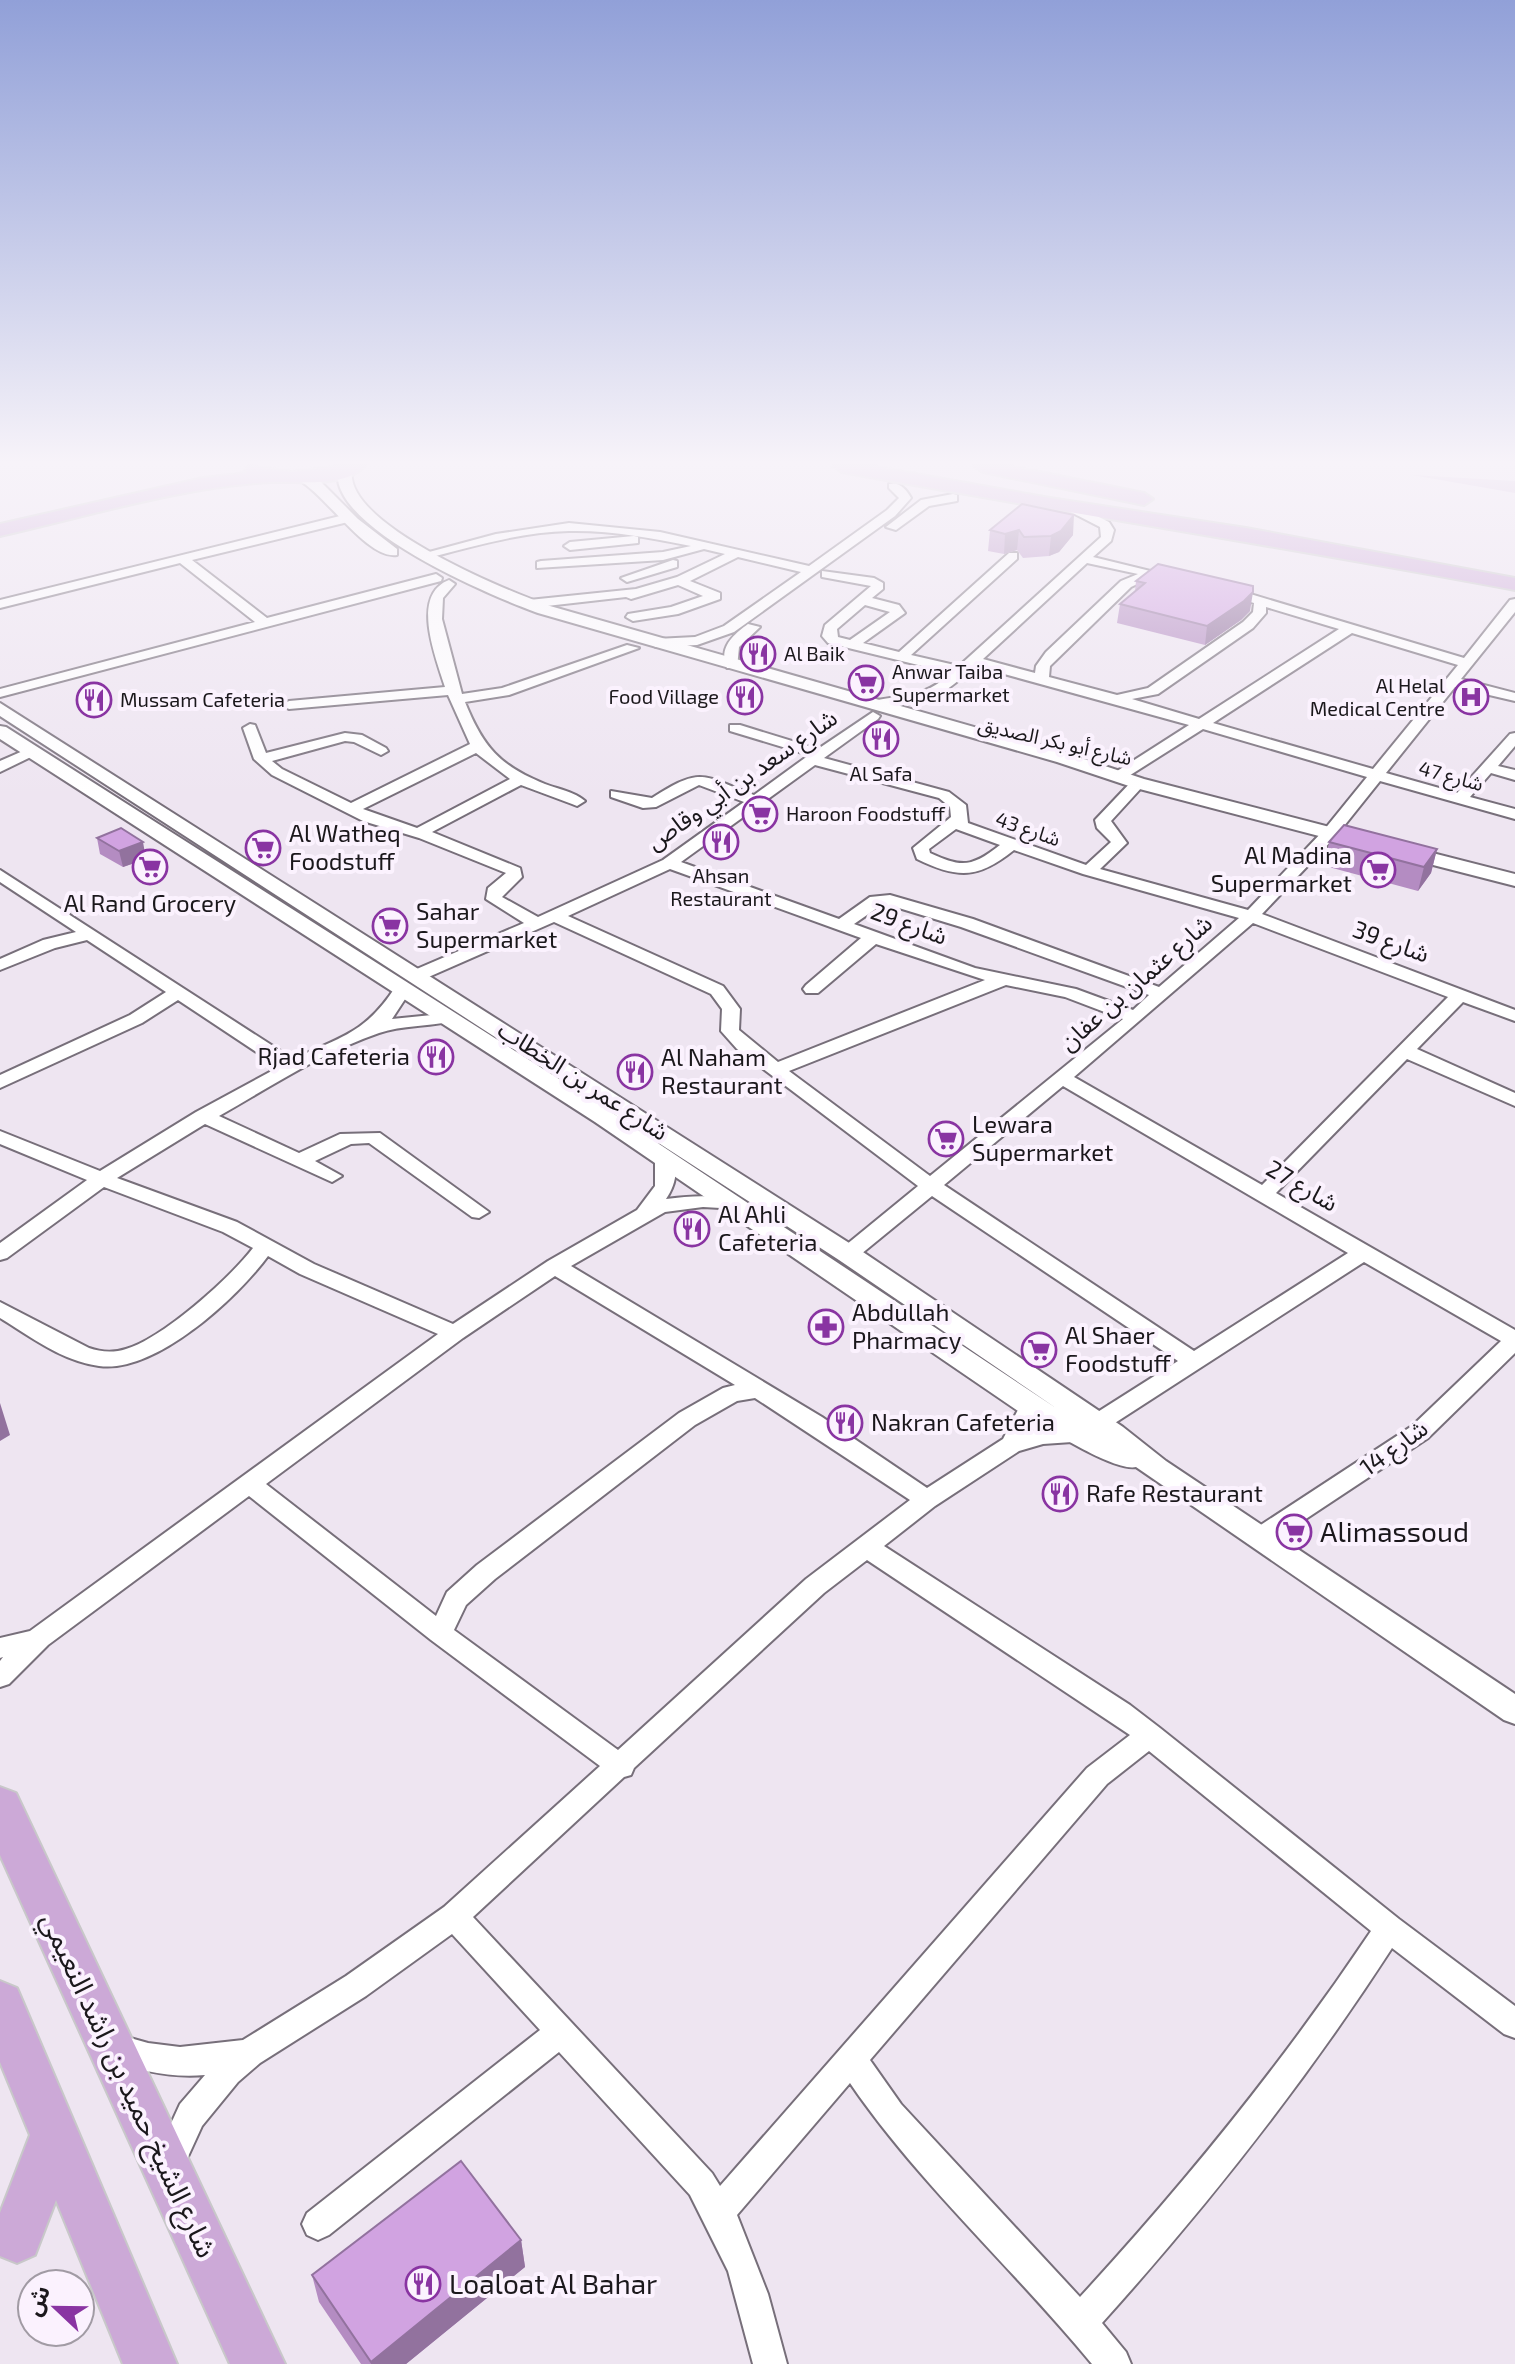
<svg xmlns="http://www.w3.org/2000/svg" width="1515" height="2364" font-family="'Exo 2','Noto Sans Arabic',sans-serif">
<style>
.green{fill:#c7aad1}
.lines{fill:none;stroke-linecap:round;stroke-linejoin:round}
.minor-casing{stroke:#776f7a;stroke-width:4}
.tertiary-casing{stroke:#776f7a;stroke-width:4}
.primary-casing{stroke:#c8c8c9;stroke-width:4}
.minor{fill:#fff;fill-rule:evenodd}
.tertiary{fill:#fff;fill-rule:evenodd}
.primary{fill:#cca9d7;fill-rule:evenodd}
.wall{fill:#b48cc2}
.shaded-wall{fill:#92729e}
.building{fill:#d1a3e1;stroke:#92729e;stroke-width:2}
.labels{text-anchor:middle;stroke-width:8;stroke-linejoin:round;paint-order:stroke}
.far-poi-label{font-size:20px;fill:#1b181c;stroke:#fbf2fe;text-anchor:start}
.far-street-label{font-size:20px;fill:#1b181c;stroke:#fbf2fe}
.street-label{font-size:24px;fill:#1b181c;stroke:#fbf2fe}
.poi-label{font-size:24px;fill:#1b181c;stroke:#fbf2fe;text-anchor:start}
.near-poi-label{font-size:28px;fill:#1b181c;stroke:#fbf2fe;text-anchor:start}
.near-street-label{font-size:28px;fill:#1b181c;stroke:#fbf2fe}
</style>
<rect width="100%" height="100%" fill="#eee5f1"/>
<path class="green" d="M1412 475 1515 481V493Z"/>
<g class="lines">
<g class="minor-casing">
<path id="minor" d="M889 484C899 481 907 490 911 498L895 516 734 632 697 645 656 647 649 643 656 639 695 637 724 626 801 572 738 557 690 581 720 593V599L678 614 633 621 626 617 628 614 671 607 703 596 678 585 631 599 626 597 529 608 522 604 529 600 636 589 677 577 725 554 704 549 663 560 537 568V562L541 561 663 552 691 546C651 538 610 530 569 531 520 532 471 547 424 559L418 555 496 534 569 523 660 532 809 566 887 510 899 498 889 488Z
M953 494 957 495V501L929 506 896 530 886 527 921 500Z
M1071 503 1109 522 1114 530 1111 541 1093 557 1179 578 1173 582 1152 577 1131 587 1050 666 1049 677 1117 695 1148 688 1243 622 1253 612 1254 603 1222 594 1221 591 1227 587 1464 658 1510 600 1515 599V612L1461 679 1515 693V701L1455 687 1386 773 1457 793 1510 734 1515 733V746L1498 766 1515 770V780L1491 773 1470 797 1515 809V819L1380 781 1336 836 1262 914 1515 1010V1021L1463 1002 1417 1049 1515 1093V1106L1407 1059 1276 1193 1515 1330V1353L1428 1438 1268 1544 1259 1547 1250 1544 1247 1538 1250 1532 1412 1426 1501 1341 1364 1262 1087 1441 1043 1444 1019 1451 935 1506 884 1546 1130 1705 1160 1728 1399 1919 1515 2006V2038L1504 2034 1392 1948C1306 2081 1208 2205 1102 2323L1126 2352 1131 2364H1092C1014 2269 919 2184 850 2083L737 2215 768 2294 787 2364H753L728 2271 690 2195 559 2052 329 2235 318 2240 307 2235 302 2224 307 2213 540 2030 452 1934 366 1996 260 2063 238 2082 202 2126 180 2174 169 2178 158 2174 153 2163 180 2104 205 2075C170 2078 138 2071 105 2058L101 2048 105 2038 116 2034 148 2043 180 2047 243 2040 346 1976 444 1907 600 1766 431 1640 249 1496 48 1645 9 1684 0 1687V1661L3 1657 0 1658V1638L30 1631 438 1334 300 1274 268 1256C237 1298 155 1374 99 1366 62 1361 31 1337 0 1318V1302L89 1348C100 1352 114 1353 126 1349 163 1338 229 1279 253 1248L223 1232 104 1187 7 1258 0 1260V1243L87 1180 0 1144V1131L100 1171 196 1112 279 1067 178 1000 142 1023 0 1088V1075L130 1015 166 992 87 940 55 948 0 970V959L43 940 76 932 0 882V870L293 1059C341 1037 366 1033 396 986L402 985 411 990 392 1019 452 1013 455 1017 452 1021C428 1027 403 1025 379 1033 323 1052 270 1087 219 1116L299 1153 340 1134 380 1133 489 1212 479 1218 472 1217 369 1143 351 1144 315 1161 342 1176 332 1182 205 1124 117 1178 237 1222 314 1264 453 1324 548 1261 637 1210 655 1186V1160L665 1154 672 1156C679 1170 675 1186 666 1199 691 1196 713 1194 738 1201L741 1205 738 1209 703 1207 665 1212 571 1266 822 1417 927 1488 1003 1439 1023 1400H1039L1042 1406 1033 1431 1074 1427 1178 1361 932 1196 855 1259H841L838 1254 841 1249 918 1186 737 1049 721 1031 722 1009 711 994 554 922 424 979H412L409 975 412 971 524 923 486 899 488 888 506 873 419 838 363 821 272 775 254 759 243 728 250 724 255 725 266 753 345 733 362 735 386 748 388 751 381 755 354 742 345 741 272 761 282 769 351 803 470 744 448 695 289 709 282 705 289 701 445 687C436 658 410 595 449 580L455 584 443 598 442 619 462 694 502 688 627 645 639 648 509 695 465 702C483 747 500 766 545 784 558 789 575 792 585 801L577 806 572 804 521 785 432 832 520 868 522 877 502 897 538 917 663 860 744 802 699 785 656 807 643 808 611 797V791L652 798C702 766 701 775 754 795L809 755 730 731V725H740L818 749 873 712 880 716 878 719 824 758 949 792 966 805 968 823 1086 865 1111 842 1097 828 1095 820 1133 780H1143V786L1111 821 1127 843 1100 869 1248 910 1324 830 1367 777 1203 729 1124 779H1114V773L1189 725 975 666C935 703 927 702 873 709L866 705 868 702C903 694 923 699 951 673L828 643 822 636 825 625 871 586 822 577V571L874 578 883 583V589L872 598 899 605 905 613 863 643 899 652 1009 553H1017V559L911 655 959 666 1101 537 1100 527 1067 510V504ZM1087 563 1138 574 1121 581 1046 652 1036 666 1035 673 983 659ZM865 605 890 612 850 640 838 637 837 629ZM1266 607 1339 629 1199 719 1132 699 1158 694 1253 628 1266 613ZM1352 633 1458 665 1373 769 1213 723ZM476 753 510 779 417 828 363 809ZM815 765 939 798 950 807 951 817 913 848 917 859C958 879 978 879 1014 850L1083 874 1239 918 1159 987 973 919 890 895 870 897 839 919 681 862ZM956 829 1000 845C972 867 962 868 930 853L929 849ZM670 869 861 938 806 985 803 989 806 993H818L876 944 985 980 778 1062 739 1030 740 1009 723 986 568 916ZM889 905 961 927 1149 995 1133 1010 1076 989 975 968 854 924 880 906ZM1253 923 1448 997 1262 1185 1074 1077ZM1006 985 1065 997 1123 1019 930 1176 789 1071ZM1063 1086 1348 1253 1194 1351 944 1185ZM555 1276 735 1385 723 1388 679 1413 477 1565 447 1592 436 1616 266 1484 463 1338ZM755 1398 910 1500 806 1579 618 1750 454 1630 466 1605 495 1579 695 1425 737 1401ZM867 1560 1130 1735 1087 1768 720 2186 712 2173 473 1917 624 1777 631 1775 634 1768 824 1593ZM1149 1751 1371 1931C1284 2061 1186 2182 1080 2297L901 2104 870 2060 1107 1784Z
M348 514 354 518 352 521 192 560 267 618 436 574 442 578 441 581 0 697V689L255 622 180 563 0 608V600Z
M634 536 638 537V543L570 550 564 546 570 542Z
M673 560 677 561V567L627 582 621 578Z
M748 624 760 627 739 647 737 668H727C718 648 733 635 748 624Z
M32 747 39 751 37 754 0 772V761Z"/>
</g>
<g class="tertiary-casing">
<path id="tertiary" d="M345 466 352 470C343 524 507 591 550 606L1069 754 1144 779 1372 838 1375 842 1365 848 1132 787 1057 762 538 613C494 597 328 528 338 470Z
M303 473 320 481 358 519 397 549V555C367 560 325 493 298 480V474Z
M0 703 857 1248 1123 1427 1166 1461 1515 1694V1724L1504 1720 1136 1467C1114 1472 1043 1426 1021 1413L595 1122 0 739V726L6 727 611 1112 1056 1408 839 1260 0 716Z
M1405 846 1515 874V886L1398 856 1395 852 1398 848Z"/>
</g>
<g class="primary-casing">
<path id="primary" d="M249 466 292 472 340 466H365C345 488 297 481 271 482 180 487 89 516 0 536V524L203 478 247 473 245 470Z
M833 466H871L1050 498 1246 528 1515 578V590C1291 548 1066 513 842 472Z
M974 466H1009L1144 493 1153 499 1144 505 983 472Z
M0 1787 16 1793 285 2364H230L0 1855Z
M0 1981 17 1988 177 2364H123L56 2200 35 2255 17 2263 0 2256V2213L30 2135 0 2062Z"/>
</g>
<use href="#minor" class="minor"/>
<use href="#tertiary" class="tertiary"/>
<use href="#primary" class="primary"/>
</g>
<path class="wall" d="M1022 504 1073 535 1059 552 1049 556 1023 558 1017 550 1004 554 988 551 990 530Z
M1136 581 1250 611 1241 620 1205 645 1117 623 1120 604 1135 591Z
M97 838 146 859 123 867 100 854Z
M1329 842 1437 849 1431 873 1418 891 1325 866Z
M521 2240 525 2267 406 2364H361L319 2302 312 2275Z"/>
<path class="shaded-wall" d="M1074 515 1073 535 1059 552 1049 556 1051 536Z
M1019 530 1017 550 1004 554 1005 534Z
M1253 592 1250 611 1241 620 1205 645 1207 626Z
M143 842 146 859 123 867 119 851Z
M1437 849 1431 873 1418 891 1424 867Z
M0 1403 10 1435 0 1441Z
M521 2240 525 2267 406 2364H371V2362Z"/>
<path class="building" d="M1022 504 1074 515 1061 531 1051 536 1024 537 1019 530 1005 534 990 530Z
M1158 564 1253 586V592L1244 601 1207 626 1120 604 1145 583 1136 581Z
M1344 825 1437 849 1424 867 1329 842Z
M121 828 143 842 119 851 97 838Z
M461 2161 521 2240 371 2362 312 2275Z"/>
<linearGradient id="sky" x2="0" y2="1"><stop stop-color="#91a0d8"/><stop offset="0.58" stop-color="#f7f3f9"/><stop offset="1" stop-color="#f7f3f9" stop-opacity="0"/></linearGradient>
<rect width="1515" height="797" fill="url(#sky)"/>
<defs>
<g id="restaurant-ring" transform="scale(1.8)"><circle r="9.5" fill="#fbf2fe" stroke="#8934a2" stroke-width="1.5"/><path d="M-5-6h1v4h1v-4h1v4h1v-4h1v5L-1.5 .5V6h-2V.5L-5-1ZM5-6V6H3V1.5H1.5Q1.5-4 5-6Z" fill="#8934a2"/></g>
<g id="supermarket-ring" transform="scale(1.8)"><circle r="9.5" fill="#fbf2fe" stroke="#8934a2" stroke-width="1.5"/><path d="M-6-5.5h2.5l.6 2H6L4.5 2H-2.5L-4.4-4H-6ZM-1.5 3.2a1.3 1.3 0 1 0 .1 0ZM3 3.2a1.3 1.3 0 1 0 .1 0Z" fill="#8934a2"/></g>
<g id="hospital-ring" transform="scale(1.8)"><circle r="9.5" fill="#fbf2fe" stroke="#8934a2" stroke-width="1.5"/><path d="M-5-5h3v3.5h4V-5h3V5h-3V1.5h-4V5h-3Z" fill="#8934a2"/></g>
<g id="pharmacy-ring" transform="scale(1.8)"><circle r="9.5" fill="#fbf2fe" stroke="#8934a2" stroke-width="1.5"/><path d="M-2-6h4v4h4v4h-4v4h-4v-4h-4v-4h4Z" fill="#8934a2"/></g>
</defs>
<g fill-rule="evenodd">
<use href="#restaurant-ring" x="758" y="654"/>
<use href="#supermarket-ring" x="866" y="683"/>
<use href="#restaurant-ring" x="745" y="697"/>
<use href="#hospital-ring" x="1471" y="697"/>
<use href="#restaurant-ring" x="94" y="700"/>
<use href="#restaurant-ring" x="881" y="739"/>
<use href="#supermarket-ring" x="760" y="814"/>
<use href="#restaurant-ring" x="721" y="842"/>
<use href="#supermarket-ring" x="263" y="848"/>
<use href="#supermarket-ring" x="150" y="867"/>
<use href="#supermarket-ring" x="1378" y="870"/>
<use href="#supermarket-ring" x="390" y="926"/>
<use href="#restaurant-ring" x="436" y="1057"/>
<use href="#restaurant-ring" x="635" y="1072"/>
<use href="#supermarket-ring" x="946" y="1139"/>
<use href="#restaurant-ring" x="692" y="1229"/>
<use href="#pharmacy-ring" x="826" y="1327"/>
<use href="#supermarket-ring" x="1039" y="1350"/>
<use href="#restaurant-ring" x="845" y="1423"/>
<use href="#restaurant-ring" x="1060" y="1494"/>
<use href="#supermarket-ring" x="1294" y="1532"/>
<use href="#restaurant-ring" x="423" y="2284"/>
</g>
<g class="labels">
<g class="far-poi-label">
<text x="784" y="661">Al Baik</text>
<text x="892" y="679">Anwar Taiba<tspan x="892" dy="23">Supermarket</tspan></text>
<text x="1445" y="693" text-anchor="end">Al Helal<tspan x="1445" dy="23">Medical Centre</tspan></text>
<text x="719" y="704" text-anchor="end">Food Village</text>
<text x="120" y="707">Mussam Cafeteria</text>
<text x="881" y="781" text-anchor="middle">Al Safa</text>
<text x="786" y="821">Haroon Foodstuff</text>
<text x="721" y="883" text-anchor="middle">Ahsan<tspan x="721" dy="23">Restaurant</tspan></text>
</g>
<g class="far-street-label">
<text transform="translate(1055 741) rotate(13)" y="7">شارع أبو بكر الصديق</text>
<text transform="translate(1451 776) rotate(15)" y="7">شارع 47</text>
<text transform="translate(1028 829) rotate(19)" y="7">شارع 43</text>
</g>
<g class="street-label">
<text transform="translate(742 780) rotate(-35)" y="8">شارع سعد بن أبي وقاص</text>
<text transform="translate(909 924) rotate(20)" y="8">شارع 29</text>
<text transform="translate(1391 942) rotate(20)" y="8">شارع 39</text>
<text transform="translate(1136 983) rotate(-41)" y="8">شارع عثمان بن عفان</text>
<text transform="translate(583 1081) rotate(33)" y="8">شارع عمر بن الخطاب</text>
<text transform="translate(1302 1186) rotate(30)" y="8">شارع 27</text>
<text transform="translate(1394 1448) rotate(-36)" y="8">شارع 14</text>
</g>
<g class="poi-label">
<text x="289" y="842">Al Watheq<tspan x="289" dy="28">Foodstuff</tspan></text>
<text x="1352" y="864" text-anchor="end">Al Madina<tspan x="1352" dy="28">Supermarket</tspan></text>
<text x="150" y="912" text-anchor="middle">Al Rand Grocery</text>
<text x="416" y="920">Sahar<tspan x="416" dy="28">Supermarket</tspan></text>
<text x="410" y="1065" text-anchor="end">Rjad Cafeteria</text>
<text x="661" y="1066">Al Naham<tspan x="661" dy="28">Restaurant</tspan></text>
<text x="972" y="1133">Lewara<tspan x="972" dy="28">Supermarket</tspan></text>
<text x="718" y="1223">Al Ahli<tspan x="718" dy="28">Cafeteria</tspan></text>
<text x="852" y="1321">Abdullah<tspan x="852" dy="28">Pharmacy</tspan></text>
<text x="1065" y="1344">Al Shaer<tspan x="1065" dy="28">Foodstuff</tspan></text>
<text x="871" y="1431">Nakran Cafeteria</text>
<text x="1086" y="1502">Rafe Restaurant</text>
</g>
<g class="near-poi-label">
<text x="1320" y="1542">Alimassoud</text>
<text x="449" y="2294">Loaloat Al Bahar</text>
</g>
<g class="near-street-label">
<text transform="translate(129 2085) rotate(65)" y="10">شارع الشيخ حميد بن راشد النعيمي</text>
</g>
</g>
<g transform="translate(56 2308) rotate(292)"><circle r="38" fill="#fbf2fe" stroke="#a19ba4" stroke-width="2"/>
<path d="M0-6L14 30L0 20L-14 30Z" fill="#8934a2"/>
<text y="-12" font-size="22" font-weight="bold" text-anchor="middle" fill="#1b181c">ش</text>
</g>
</svg>
